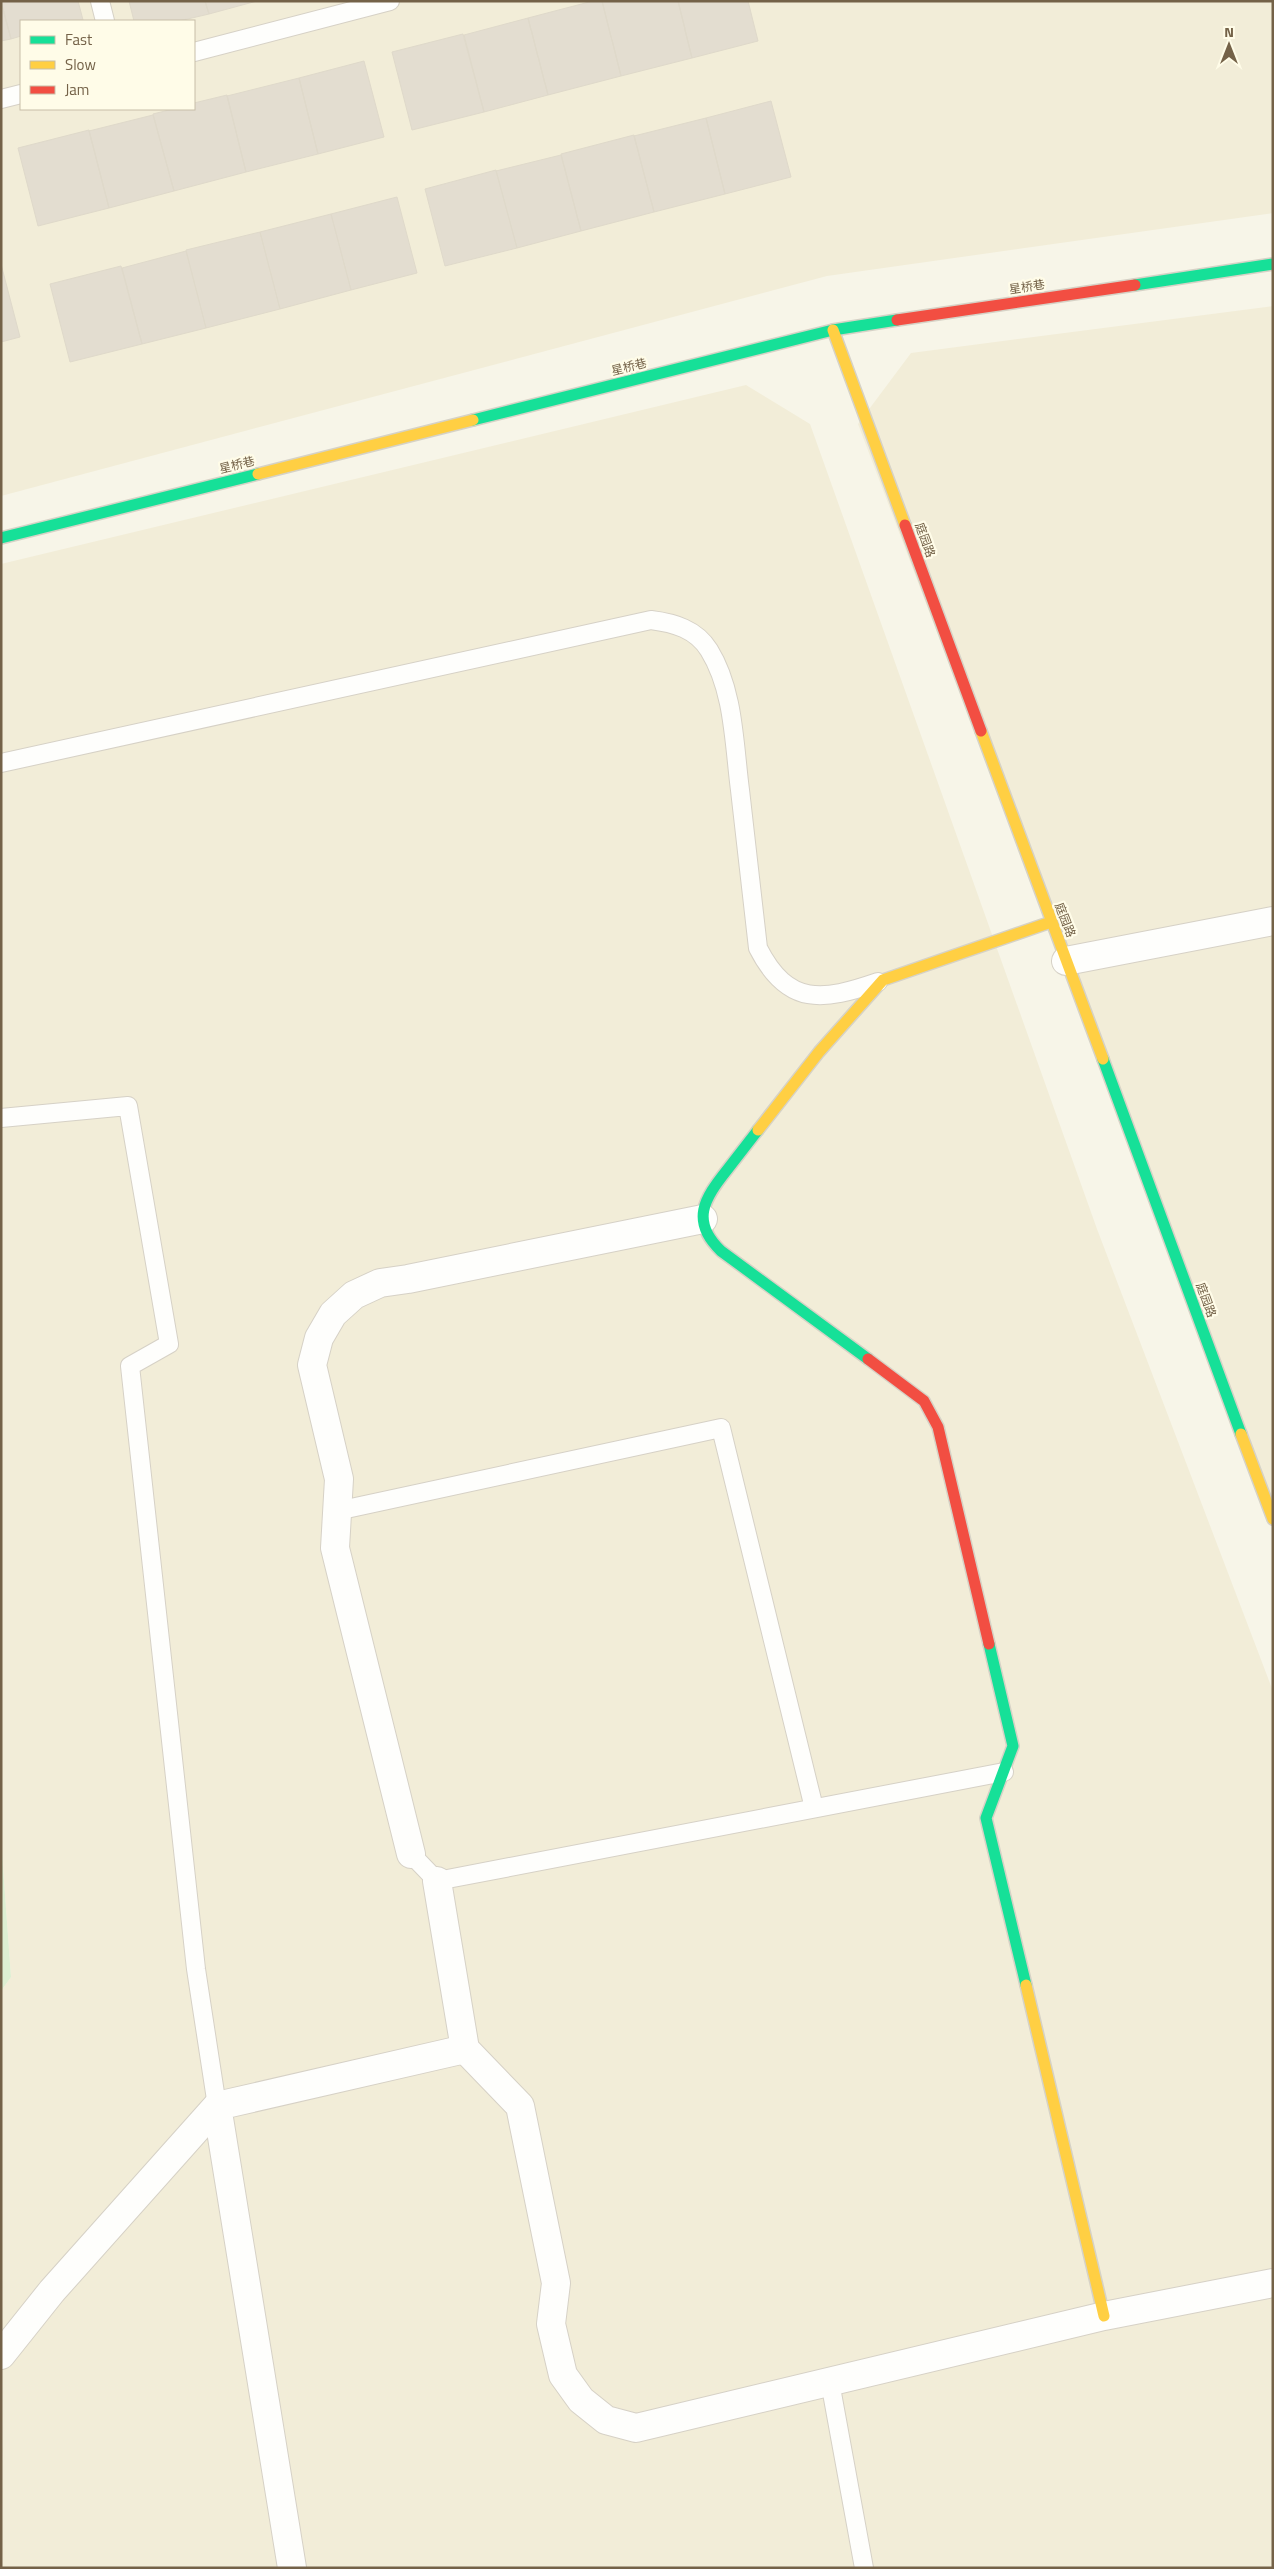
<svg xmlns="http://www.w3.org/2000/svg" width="1274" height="2569" font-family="'Titillium Web','Noto Sans SC',sans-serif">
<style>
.residential{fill:#f2edd8;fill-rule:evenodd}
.green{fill:#ddefd2}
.building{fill:#e3ddd0;stroke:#dfd9ca}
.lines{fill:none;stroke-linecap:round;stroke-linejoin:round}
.lane-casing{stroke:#d6d1c6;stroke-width:20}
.street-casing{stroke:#d6d1c6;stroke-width:30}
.fast-casing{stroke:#d6d2c6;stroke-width:14}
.slow-casing{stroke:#d6d2c6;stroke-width:14}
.jam-casing{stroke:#d6d2c6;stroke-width:14}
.lane{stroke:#fefefc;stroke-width:18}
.street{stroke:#fefefc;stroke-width:28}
.fast{stroke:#16e098;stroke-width:11}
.slow{stroke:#ffcf43;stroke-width:11}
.jam{stroke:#f24e42;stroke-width:11}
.labels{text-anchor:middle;stroke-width:4.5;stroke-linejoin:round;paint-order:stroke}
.street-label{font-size:12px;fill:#746248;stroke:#fffce8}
</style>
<rect width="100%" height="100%" fill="#f7f5e8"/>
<path class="residential" d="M1 1H1273V213L827 276 1 496ZM21 21H194V109H21Z
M1273 306V1519L858 424 911 353Z
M746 385 810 424 1097 1229 1273 1691V2568H1V1991L11 1977 1 1840V564Z"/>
<path class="green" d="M1 1840 11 1977 1 1991Z"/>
<path class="building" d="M1 1H78L83 20 21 21V36L11 39Z
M129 1H205L209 14 179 21H134Z
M205 1H257L209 14Z
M593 1H602L621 76 548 95 528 18Z
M602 1H678L692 58 621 76Z
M678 1H748L758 41 692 58Z
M1 2 11 39 1 41Z
M528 18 548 95 484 112 464 35Z
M463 34 484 112 412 130 392 52Z
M364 61 384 137 318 154 299 78Z
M299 78 318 154 246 172 227 96Z
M227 95 246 172 174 191 153 114 173 109H194V103Z
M771 101 791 177 725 194 706 118Z
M153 115 174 191 109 208 89 131Z
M706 118 725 194 654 212 634 136Z
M89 130 109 208 38 226 18 148Z
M634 135 654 212 581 231 561 154Z
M561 155 581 231 517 248 496 171Z
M496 170 517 248 445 266 425 189Z
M397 197 417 273 351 290 331 214Z
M331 214 351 290 280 309 260 232Z
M260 232 280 309 206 328 186 250Z
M186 251 206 328 142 344 122 268Z
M1 264 20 337 1 342Z
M121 266 142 344 70 362 50 284Z"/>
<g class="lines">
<g class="lane-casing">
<path id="lane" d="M100 1 105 21
M194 52 390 1
M1 99 21 94
M1 763 651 620C674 623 696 629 709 650 734 690 734 744 740 790 746 842 752 895 758 948 788 1007 823 1001 878 982
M1 1118 128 1106 169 1344 130 1366 196 1969 217 2106
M337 1511 721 1428 814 1808
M411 1854 437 1881 1004 1772
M830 2382 864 2568"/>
</g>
<g class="street-casing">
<path id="street" d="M1066 961 1273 921
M411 1854 335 1548 339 1479 312 1365 319 1338 333 1314 354 1295 380 1283 408 1279 703 1219
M437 1881 465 2049 520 2106 556 2283 551 2324 563 2375 581 2400 606 2420 636 2428 1104 2316 1273 2283
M217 2106 292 2568
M1 2355 52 2291 217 2106 465 2049"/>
</g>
<g class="fast-casing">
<path id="fast" d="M1135 285 1273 264
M473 420 833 330 897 320
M1 538 258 474
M1103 1059 1241 1434
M758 1130C747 1144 737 1157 727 1170 704 1199 690 1221 721 1251L868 1359
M989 1644 1013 1746 986 1818 1026 1985"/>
</g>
<g class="slow-casing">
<path id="slow" d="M833 330 905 525
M258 474 473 420
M981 731 1103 1059
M758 1130 819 1052 883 980 1051 922
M1241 1434 1273 1519
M1026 1985 1104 2316"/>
</g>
<g class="jam-casing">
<path id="jam" d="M897 320 1135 285
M905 525 981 731
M868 1359 924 1401 938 1427 989 1644"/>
</g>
<use href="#lane" class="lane"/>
<use href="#street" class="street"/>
<use href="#fast" class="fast"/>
<use href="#slow" class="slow"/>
<use href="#jam" class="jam"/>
</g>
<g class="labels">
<g class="street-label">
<text transform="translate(1027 287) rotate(-9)" y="4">星桥巷</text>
<text transform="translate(629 367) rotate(-14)" y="4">星桥巷</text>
<text transform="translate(237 465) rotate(-14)" y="4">星桥巷</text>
<text transform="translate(925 540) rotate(70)" y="4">庭园路</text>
<text transform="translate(1065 920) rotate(69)" y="4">庭园路</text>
<text transform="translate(1206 1300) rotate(70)" y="4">庭园路</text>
</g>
</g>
<rect width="1274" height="2569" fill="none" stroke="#746248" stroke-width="5"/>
<rect x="20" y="20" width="175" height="90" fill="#fffce8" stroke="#c7bea8"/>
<rect x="30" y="36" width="25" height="8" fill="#16e098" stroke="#c7bea8"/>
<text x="65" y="45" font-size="15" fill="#746248">Fast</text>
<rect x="30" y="61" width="25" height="8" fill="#ffcf43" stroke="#c7bea8"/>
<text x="65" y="70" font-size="15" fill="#746248">Slow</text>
<rect x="30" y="86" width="25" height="8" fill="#f24e42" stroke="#c7bea8"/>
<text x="65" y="95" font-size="15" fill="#746248">Jam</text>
<g transform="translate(1229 45)" stroke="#fffce8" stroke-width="4" paint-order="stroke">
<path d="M0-4L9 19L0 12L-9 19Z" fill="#746248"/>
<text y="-8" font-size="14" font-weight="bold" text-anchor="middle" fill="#746248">N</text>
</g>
</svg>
